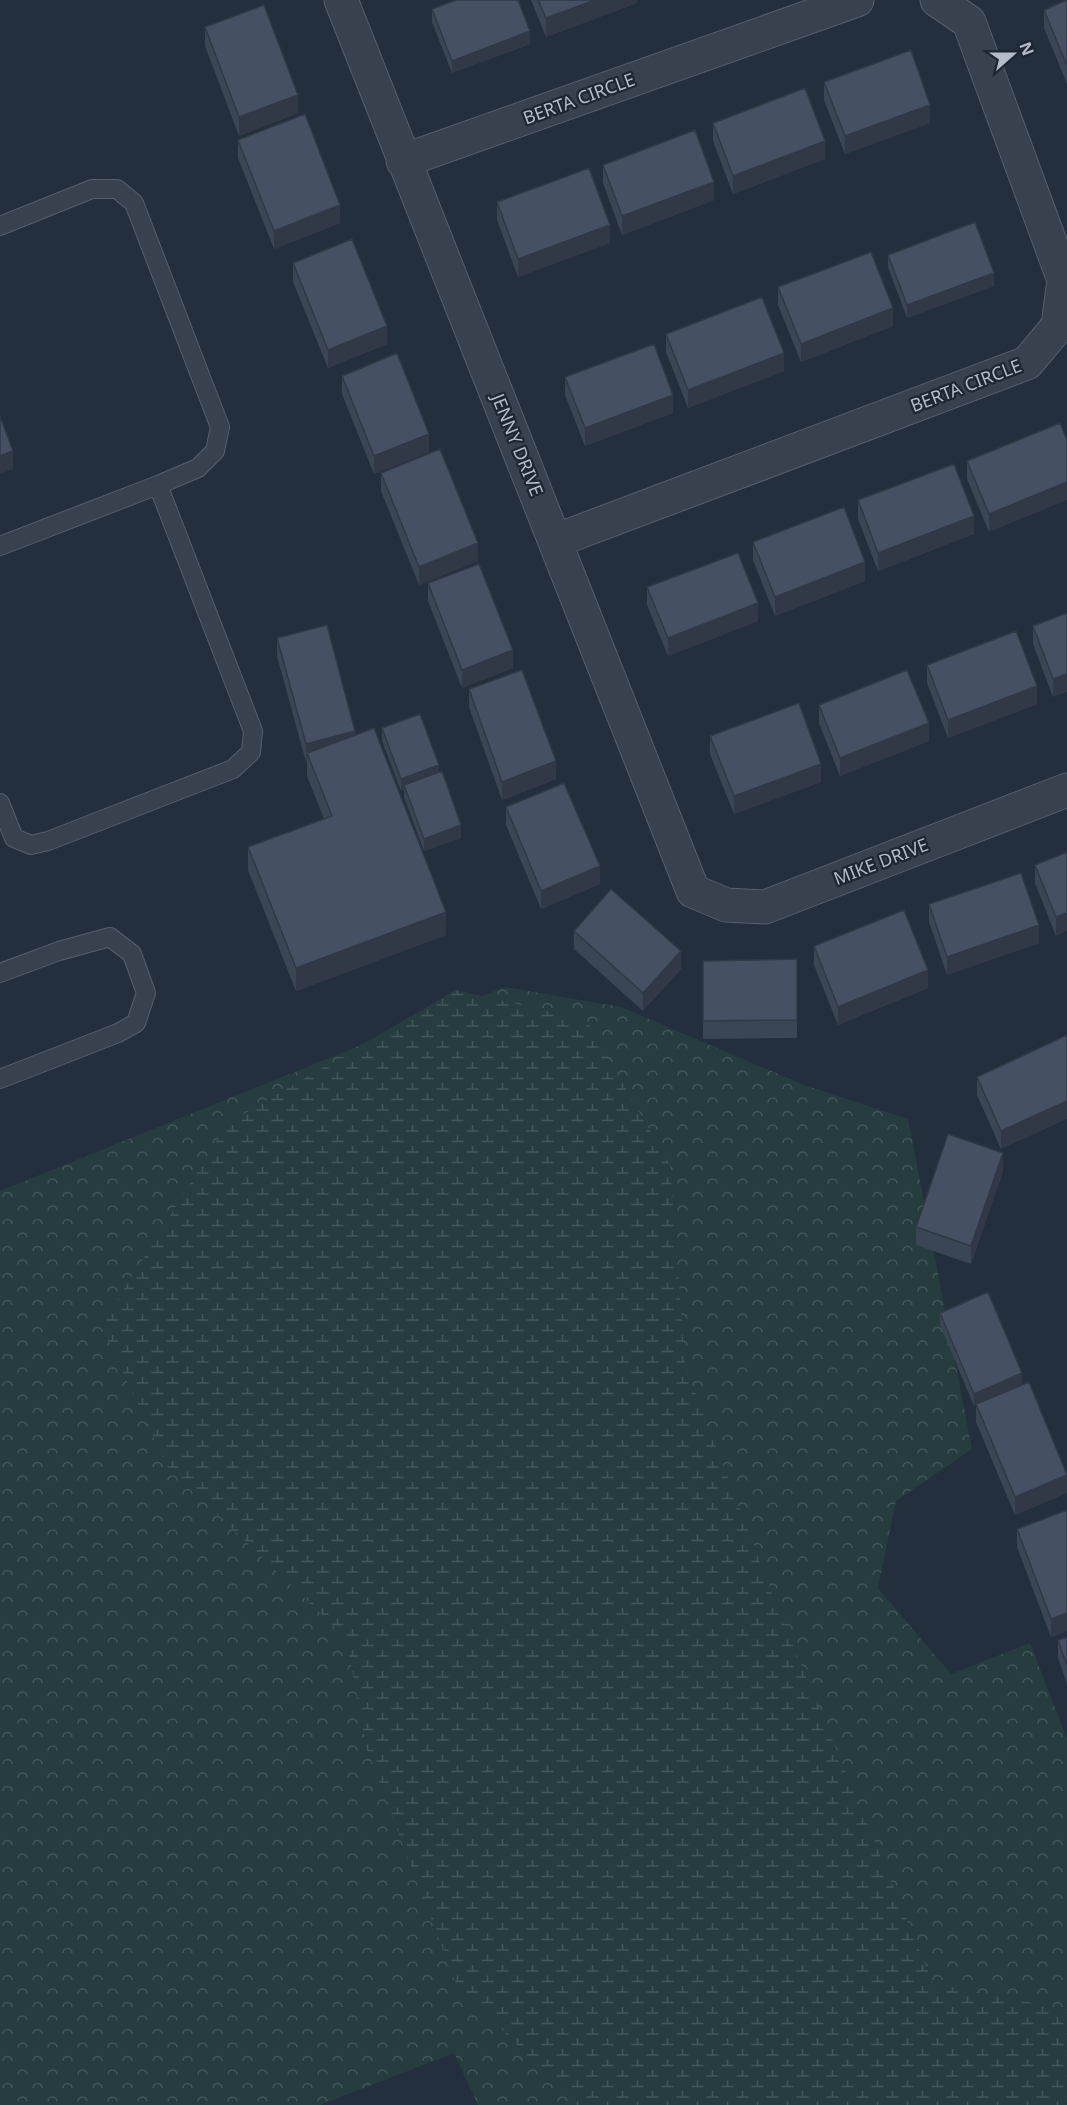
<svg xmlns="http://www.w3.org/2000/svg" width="1067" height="2105" font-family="'Noto Sans',sans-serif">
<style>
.forest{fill:url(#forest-crowns)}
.wetland{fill:url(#wetland-marsh)}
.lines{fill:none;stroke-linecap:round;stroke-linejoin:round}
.lane-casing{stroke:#565f6c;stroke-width:20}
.street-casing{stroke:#565f6c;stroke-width:35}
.lane{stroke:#38414e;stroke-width:18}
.street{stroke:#38414e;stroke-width:33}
.wall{fill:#3b4654}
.shaded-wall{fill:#303945}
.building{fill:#455162;stroke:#303945;stroke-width:1.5}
.labels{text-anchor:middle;stroke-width:4.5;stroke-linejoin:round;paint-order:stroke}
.street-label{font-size:18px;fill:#b4bcc9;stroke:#1d2633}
</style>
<defs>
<pattern id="forest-crowns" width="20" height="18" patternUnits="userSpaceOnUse" patternTransform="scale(1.5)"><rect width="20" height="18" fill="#263c3f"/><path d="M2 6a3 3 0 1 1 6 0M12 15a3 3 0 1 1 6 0" fill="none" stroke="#435659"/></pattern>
<pattern id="wetland-marsh" width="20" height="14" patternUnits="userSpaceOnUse" patternTransform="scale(1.5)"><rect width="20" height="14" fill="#263c3f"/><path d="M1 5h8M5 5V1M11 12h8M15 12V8" fill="none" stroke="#435659"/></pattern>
</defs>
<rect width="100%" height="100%" fill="#242f3e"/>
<path class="forest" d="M505 987 621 1007 804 1085 908 1119 972 1449 896 1501 878 1588 951 1674 1030 1643 1067 1739V2105H478L454 2053 320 2105H0V1191Z"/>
<path class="wetland" d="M456 990 586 1020 670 1165 685 1365 772 1594 933 1983 1067 2011V2105H577L456 1984 367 1750 346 1638 167 1466 101 1326 228 1123Z"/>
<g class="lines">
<g class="lane-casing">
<path id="lane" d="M0 226 92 189H117L134 203 220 427 215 451 198 468 158 485
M0 546 158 485 253 731 251 752 233 769 48 841 31 845 14 838 0 803
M0 973 59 951 110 937 132 954 146 993 136 1023 118 1033 0 1079"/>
</g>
<g class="street-casing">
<path id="street" d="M341 0 693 891 726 905 765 907 1067 790
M403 161 857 0
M555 541 1027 363 1058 326 1064 280 969 22 937 0"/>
</g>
<use href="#lane" class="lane"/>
<use href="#street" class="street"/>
</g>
<path class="wall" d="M531 0H637V3L546 37Z
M1067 0V84L1044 28V10Z
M432 9 530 44 452 73 432 22Z
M205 27 298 113 239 136 205 46Z
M824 82 930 123 845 154 824 100Z
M713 123 825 159 733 194 713 141Z
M238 140 340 223 274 249 238 158Z
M603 165 714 200 622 235 603 183Z
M497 202 610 243 518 277 497 220Z
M888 255 994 286 907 318 888 267Z
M293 263 387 344 328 368 293 282Z
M778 287 893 326 801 362 778 305Z
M666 334 784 371 688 408 666 352Z
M342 376 429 452 374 474 342 394Z
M565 377 673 413 585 446 565 395Z
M1060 423 989 532 967 479V461Z
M381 473 478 561 419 585 381 491Z
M858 500 974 534 878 571 858 519Z
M753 542 865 581 775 616 753 560Z
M428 583 513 668 462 688 428 601Z
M647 587 758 621 668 656 647 605Z
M1067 613 1053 697 1033 644V626Z
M277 638 355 736 446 935 296 991 248 870V847L324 819 307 776V762H306L277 656Z
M927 665 1037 704 948 738 927 683Z
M469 689 556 779 502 800 469 707Z
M819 705 929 741 840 776 819 723Z
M382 728 439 772 461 838 424 851 404 797V790L401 791 382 741Z
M710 736 821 782 734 814 710 754Z
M506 807 600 884 541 909 506 825Z
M1067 852 1056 936 1035 883V865Z
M929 904 1039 943 947 975 929 922Z
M574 931 681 969 643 1011 574 949Z
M814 946 928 988 838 1025 814 965Z
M797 959V1038L703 1039V961Z
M1067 1035 1001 1149 977 1095V1077Z
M1003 1171 971 1264 916 1245V1227Z
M940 1313 1022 1385 1067 1493 1015 1515 976 1422V1405L974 1406 940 1325Z
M1067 1510V1631L1051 1637 1017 1547V1529Z
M1067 1637V1684L1058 1658V1640Z"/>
<path class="shaded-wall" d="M595 0H637V3L546 37V18Z
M530 31V44L452 73V61Z
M298 95V113L239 136V117Z
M930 105V123L845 154V136Z
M825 141V159L733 194V176Z
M714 182V200L622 235V216Z
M340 205V223L274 249V231Z
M610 225V243L518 277V259Z
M994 273V286L907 318V305Z
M893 308V326L801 362V344Z
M387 326V344L328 368V350Z
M784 353V371L688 408V390Z
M673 395V413L585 446V428Z
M429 434V452L374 474V456Z
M13 451V469L0 474V456Z
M1067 482V500L989 532V514Z
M974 516V534L878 571V553Z
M478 543V561L419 585V567Z
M865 562V581L775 616V597Z
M758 603V621L668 656V638Z
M513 650V668L462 688V670Z
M1067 674V692L1053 697V679Z
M1037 686V704L948 738V720Z
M929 723V741L840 776V758Z
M355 731V749L307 753V762H306V744Z
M556 761V779L502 800V782Z
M821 764V782L734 814V796Z
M439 765V777L404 785V790L401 791V779Z
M461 825V838L424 851V839Z
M600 866V884L541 909V891Z
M446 912V935L296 991V968Z
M1067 913V931L1056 936V917Z
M1039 925V943L947 975V957Z
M681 951V969L643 1011V993Z
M928 970V988L838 1025V1007Z
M1067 1101V1119L1001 1149V1131Z
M1003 1153V1171L971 1264V1246Z
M1022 1373V1385L974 1406V1394Z
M1067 1475V1493L1015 1515V1497Z
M1067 1613V1631L1051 1637V1619Z"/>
<path class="building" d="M456 0H518L530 31 452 61 432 9Z
M538 0H595L546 18Z
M1067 0V66L1044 10Z
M264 5 298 95 239 117 205 27Z
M911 50 930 105 845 136 824 82Z
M805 88 825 141 733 176 713 123Z
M305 114 340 205 274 231 238 140Z
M695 130 714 182 622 216 603 165Z
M589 168 610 225 518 259 497 202Z
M975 222 994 273 907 305 888 255Z
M352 239 387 326 328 350 293 263Z
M871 252 893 308 801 344 778 287Z
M762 297 784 353 688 390 666 334Z
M654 344 673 395 585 428 565 377Z
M397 353 429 434 374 456 342 376Z
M0 416 13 451 0 456Z
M1060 423 1067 440V482L989 514 967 461Z
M440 449 478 543 419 567 381 473Z
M954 464 974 516 878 553 858 500Z
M844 507 865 562 775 597 753 542Z
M738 553 758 603 668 638 647 587Z
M479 564 513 650 462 670 428 583Z
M1067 613V674L1053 679 1033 626Z
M327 625 355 731 306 744 277 638Z
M1016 631 1037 686 948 720 927 665Z
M522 670 556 761 502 782 469 689Z
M907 670 929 723 840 758 819 705Z
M799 703 821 764 734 796 710 736Z
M420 714 439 765 401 779 382 728Z
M374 728 446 912 296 968 248 847 332 816 307 753Z
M442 771 461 825 424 839 404 785Z
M564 783 600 866 541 891 506 807Z
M1067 852V913L1056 917 1035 865Z
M1021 873 1039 925 947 957 929 904Z
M611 889 681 951 643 993 574 931Z
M904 910 928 970 838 1007 814 946Z
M797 959V1020L703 1021V961Z
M1067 1035V1101L1001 1131 977 1077Z
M948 1134 1003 1153 971 1246 916 1227Z
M988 1292 1022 1373 974 1394 940 1313Z
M1029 1382 1067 1475 1015 1497 976 1404Z
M1067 1510V1613L1051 1619 1017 1529Z
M1067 1637V1666L1058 1640Z"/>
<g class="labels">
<g class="street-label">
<text transform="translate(579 99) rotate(-20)" y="6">BERTA CIRCLE</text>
<text transform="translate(966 386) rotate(-21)" y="6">BERTA CIRCLE</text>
<text transform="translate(517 445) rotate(68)" y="6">JENNY DRIVE</text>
<text transform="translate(881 862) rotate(-21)" y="6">MIKE DRIVE</text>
</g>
</g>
<g transform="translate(1013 54) rotate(69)" stroke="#1d2633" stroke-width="4.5" paint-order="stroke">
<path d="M0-4.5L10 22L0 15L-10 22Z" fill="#b4bcc9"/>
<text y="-9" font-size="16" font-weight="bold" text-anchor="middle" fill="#b4bcc9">N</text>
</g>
</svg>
